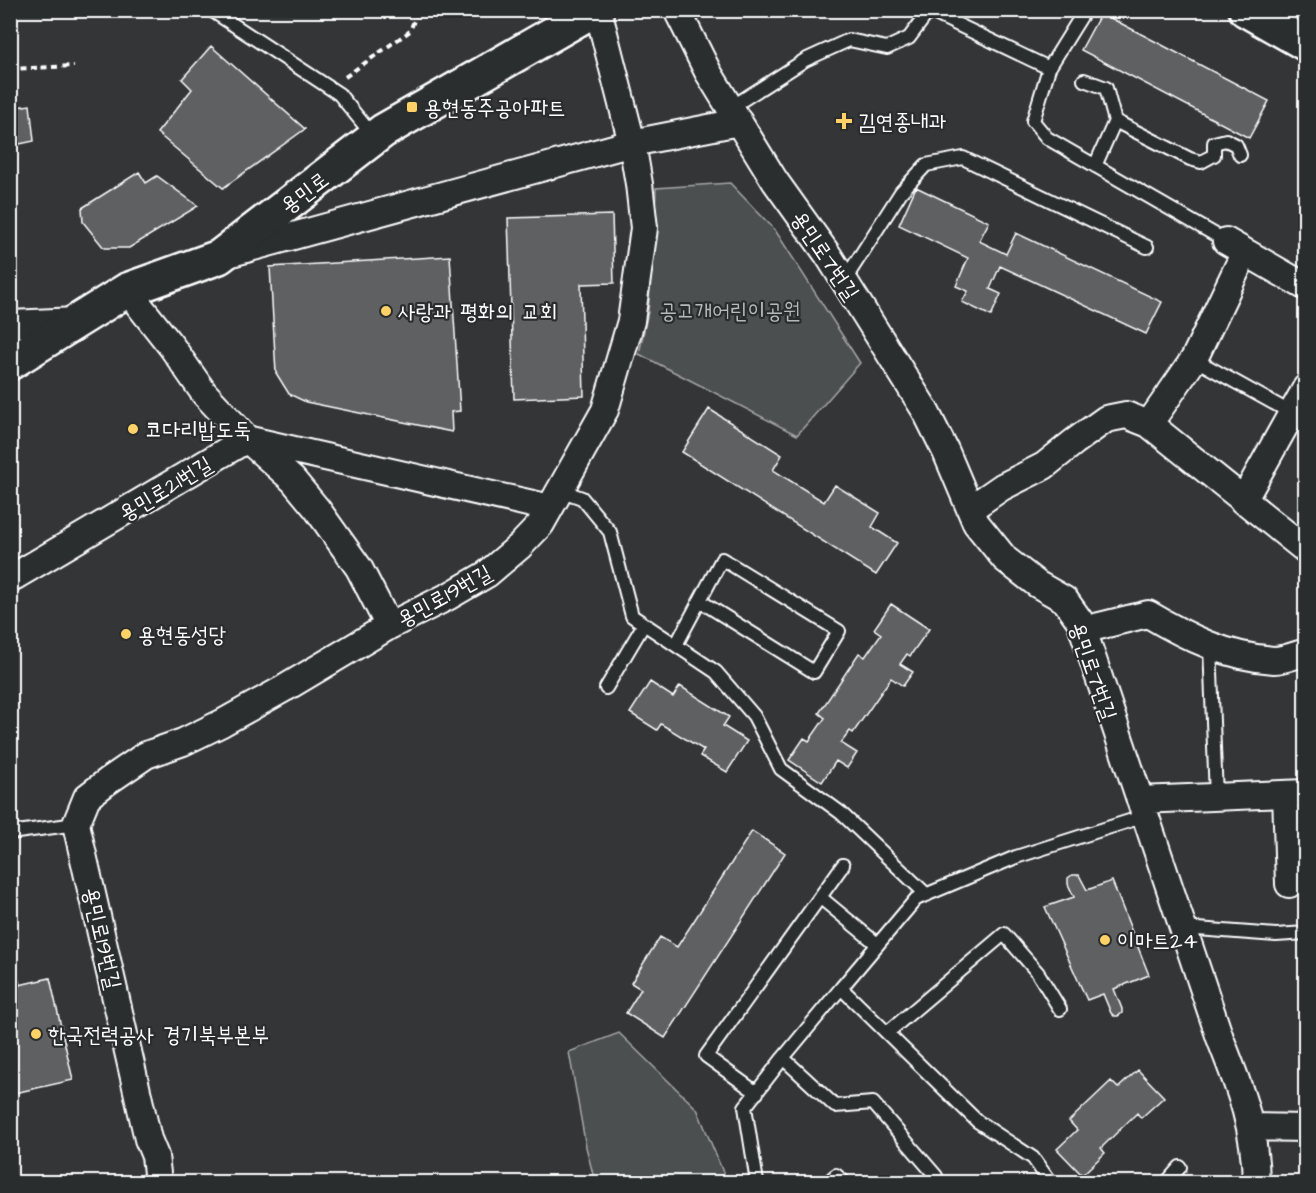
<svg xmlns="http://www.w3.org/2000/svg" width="1316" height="1193" font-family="'Architects Daughter','Poor Story',sans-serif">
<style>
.green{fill:#4c4f50;stroke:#a6a7a8;stroke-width:1.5}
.building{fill:#5f6162;stroke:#fff;stroke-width:1.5}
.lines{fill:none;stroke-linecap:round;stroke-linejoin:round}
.lane-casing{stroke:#fff;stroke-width:16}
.street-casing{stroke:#fff;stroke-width:30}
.secondary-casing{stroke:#fff;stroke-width:38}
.primary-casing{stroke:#fff;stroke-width:38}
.path{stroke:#fff;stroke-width:4;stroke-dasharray:6 4.5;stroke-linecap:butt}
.lane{stroke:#2a2d2e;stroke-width:12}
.street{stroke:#2a2d2e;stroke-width:26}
.secondary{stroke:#2a2d2e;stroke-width:33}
.primary{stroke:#2a2d2e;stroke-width:33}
.poi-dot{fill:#ffd166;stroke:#2a2d2e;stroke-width:2}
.labels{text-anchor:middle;stroke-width:4.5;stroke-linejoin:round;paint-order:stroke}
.poi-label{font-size:22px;fill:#fff;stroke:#2a2d2e;text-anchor:start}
.street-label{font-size:22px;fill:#fff;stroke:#2a2d2e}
.park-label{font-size:22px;fill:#b7b9b9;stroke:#2a2d2e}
</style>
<rect width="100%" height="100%" fill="#333536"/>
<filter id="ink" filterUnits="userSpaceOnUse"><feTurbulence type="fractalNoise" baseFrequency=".0167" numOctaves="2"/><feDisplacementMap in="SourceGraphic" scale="12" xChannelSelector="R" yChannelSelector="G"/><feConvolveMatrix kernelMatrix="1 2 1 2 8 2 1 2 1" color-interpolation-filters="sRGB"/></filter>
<g filter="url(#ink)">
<path class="green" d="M730 183 775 230 860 363 797 435 639 354 648 312 654 243 656 188Z
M619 1033 697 1109 727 1182H595L586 1147 569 1052Z"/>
<path class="building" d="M1101 13 1269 101 1249 138 1081 50Z
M211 46 305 129 223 188 157 133 192 89 182 79Z
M30 105 34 141 10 146V108Z
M139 172 146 183 157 176 198 206 129 248H104L83 222 82 208Z
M916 187 989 222 979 241 1006 254 1016 233 1162 302 1146 334 1000 266 990 289 1001 294 991 316 962 302 968 291 956 286 968 258 899 225Z
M612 215 614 283 581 284 584 396 514 399 508 218Z
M450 256 460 411 451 412 452 432 306 402 289 394 276 373 270 267Z
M709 409 782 455 773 470 824 502 835 485 880 513 872 527 897 543 876 575 682 452Z
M891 604 929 629 910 656 907 654 900 664 913 672 903 686 891 678 853 733 850 731 841 743 857 753 847 768 836 761 822 782 789 760 804 738 809 741 825 718 819 713 859 653 865 657 881 634 874 629Z
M650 682 673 697 680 686 729 717 723 726 747 741 727 772 700 756 704 750 661 724 657 730 630 713Z
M752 831 785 853 665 1038 626 1013 641 989 631 983 660 937 677 947Z
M1072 875H1079L1087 890 1112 881 1149 975 1114 989 1122 1009V1013L1118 1016H1114L1111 1013 1103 994 1087 1000 1045 907 1074 897 1068 884V878Z
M10 948 20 985 10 987Z
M50 978 73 1080 10 1094V987Z
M1138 1070 1164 1097 1141 1118 1137 1113 1101 1148 1105 1153 1082 1175 1057 1149 1077 1130 1069 1121 1111 1081 1118 1088Z"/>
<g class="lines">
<g class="lane-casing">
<path id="lane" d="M211 10 339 94 374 137
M1049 68 1033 121 1047 138 1226 241
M1084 80 1106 88 1115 121 1190 159 1201 162 1214 155V143L1226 140 1236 145 1240 155
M730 108 805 60 849 40 887 48 909 38 929 11 1049 68 1085 10
M1095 166 1115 121
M844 281 901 192 926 165 963 158 1147 247
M1194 359 1306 421
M560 490 582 498 610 532 632 616 716 672 754 716 781 769 841 813 927 895
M676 645 722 559 839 631 814 672 700 601
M1210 646 1216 797
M606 688 644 624
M10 833 76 824
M821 898 877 944
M1184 928 1276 935 1306 933
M841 988 783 1058 835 1106 873 1103 936 1176
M887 1033 1004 934 1038 973 1060 1009
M757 1093 706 1056 843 865
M757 1182 745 1107 783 1058
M828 1182 836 1175 844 1182
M1050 1182 1033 1158 977 1121 841 988 916 899 1016 857 1145 816
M1167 1182 1180 1167"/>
</g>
<g class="street-casing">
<path id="street" d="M598 10 632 143 739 122
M677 10 708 72 775 181 828 255 925 410 946 452 976 523 1005 559 1037 584 1065 600 1080 621 1220 1038C1240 1089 1255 1126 1256 1182
M1226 241 1306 287
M127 290 172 347 204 393 247 439 293 480 317 509 359 568 389 626
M10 324 78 321
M1149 424 1306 550
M250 440 550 508
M1243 501 1306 388
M970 509 1002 487 1044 466 1074 442 1106 419 1126 415 1149 424 1194 359 1245 252
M10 579 247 439
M1083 630 1148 614C1187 637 1227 657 1274 660 1284 660 1296 655 1306 652
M1286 794 1289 884
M1140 800 1306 793
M1250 1127 1306 1128
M158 1182 155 1156 148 1139 76 824 87 797 108 781 146 755 183 742 222 723 285 688 389 626 449 596 487 574 520 546 541 524 605 410 631 321 644 228 639 184 632 143 228 254"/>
</g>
<g class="secondary-casing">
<path id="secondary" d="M10 363 127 290 219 257 383 131 594 10"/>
</g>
<g class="primary-casing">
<path id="primary" d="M1246 10 1306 44"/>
</g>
<path class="path" d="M10 69 74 66
M345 77 410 31 418 10"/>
<use href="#lane" class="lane"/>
<use href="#street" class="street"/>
<use href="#secondary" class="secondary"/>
<use href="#primary" class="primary"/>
</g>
</g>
<g class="poi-dot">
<rect x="406" y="101" width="12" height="12" rx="3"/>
<path d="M841 112h6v6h6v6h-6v6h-6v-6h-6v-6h6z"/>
<circle cx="386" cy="311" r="6"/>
<circle cx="133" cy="429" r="6"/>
<circle cx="126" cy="634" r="6"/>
<circle cx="1105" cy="940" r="6"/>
<circle cx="36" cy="1034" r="6"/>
</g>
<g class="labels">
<g class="poi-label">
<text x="424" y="115">용현동주공아파트</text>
<text x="858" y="129">김연종내과</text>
<text x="398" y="319">사랑과 평화의 교회</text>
<text x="145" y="437">코다리밥도둑</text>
<text x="138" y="642">용현동성당</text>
<text x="1117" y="948">이마트24</text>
<text x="48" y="1042">한국전력공사 경기북부본부</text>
</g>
<g class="street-label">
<text transform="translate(304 192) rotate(-37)" y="8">용민로</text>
<text transform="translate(826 255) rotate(56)" y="8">용민로7번길</text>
<text transform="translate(165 488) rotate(-31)" y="8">용민로21번길</text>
<text transform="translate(444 595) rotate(-29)" y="8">용민로19번길</text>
<text transform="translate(1094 671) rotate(71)" y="8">용민로7번길</text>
<text transform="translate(103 938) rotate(77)" y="8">용민로19번길</text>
</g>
<g class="park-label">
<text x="730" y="318">공고개어린이공원</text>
</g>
</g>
<rect width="1316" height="1193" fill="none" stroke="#2a2d2e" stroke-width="36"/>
<rect x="18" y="18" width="1280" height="1157" fill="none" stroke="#fff" stroke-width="2" filter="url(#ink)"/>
</svg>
